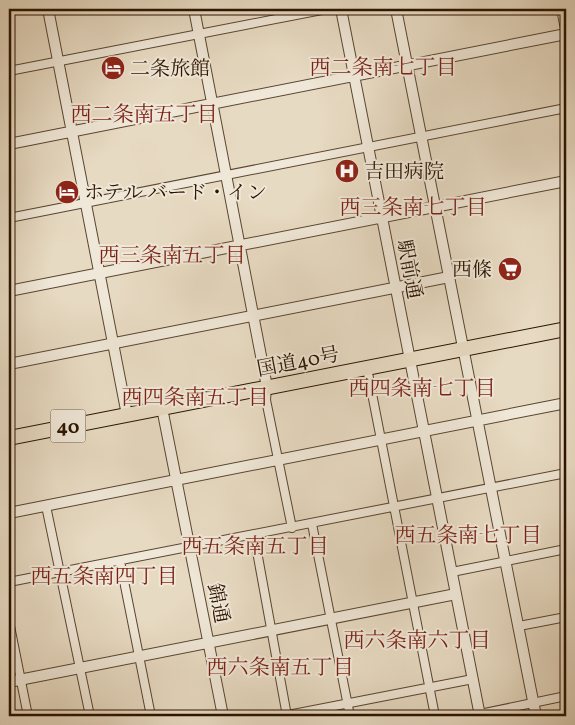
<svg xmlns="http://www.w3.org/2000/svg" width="575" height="725" font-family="Vollkorn,'Noto Serif JP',serif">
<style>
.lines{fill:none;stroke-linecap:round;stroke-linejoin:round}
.minor-casing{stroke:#5a4530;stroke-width:10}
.tertiary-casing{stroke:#5a4530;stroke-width:12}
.trunk-casing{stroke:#2b1300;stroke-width:16}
.minor{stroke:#efe7d7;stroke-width:8}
.tertiary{stroke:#efe7d7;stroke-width:10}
.trunk{stroke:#e7dac2;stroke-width:14}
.labels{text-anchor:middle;stroke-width:4;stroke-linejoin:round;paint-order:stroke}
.shield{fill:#efe7d7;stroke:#665340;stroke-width:1}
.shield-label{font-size:19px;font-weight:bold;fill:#2b1300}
.poi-label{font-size:20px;fill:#2b1300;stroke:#efe7d7;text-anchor:start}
.street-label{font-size:20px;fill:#2b1300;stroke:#efe7d7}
.neighbourhood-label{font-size:21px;fill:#7a1f14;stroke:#efe7d7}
</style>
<rect width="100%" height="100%" fill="#e7dac2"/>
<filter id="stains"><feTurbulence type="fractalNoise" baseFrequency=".004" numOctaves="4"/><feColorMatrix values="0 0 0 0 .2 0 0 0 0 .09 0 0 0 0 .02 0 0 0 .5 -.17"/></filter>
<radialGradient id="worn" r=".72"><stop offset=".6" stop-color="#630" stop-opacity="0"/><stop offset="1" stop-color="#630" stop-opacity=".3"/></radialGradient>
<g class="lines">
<g class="minor-casing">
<path id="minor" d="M561 9 566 34
M9 71 327 9
M9 218 566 108
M367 368 435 716
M267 387 266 400 292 528
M46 506 90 716
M312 524 350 716
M254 535 287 716
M120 561 151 716
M452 572 566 549
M9 582 566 473
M9 621 28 716
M519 626 566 617
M480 714 566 696
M283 716 473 679"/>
</g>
<g class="tertiary-casing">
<path id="tertiary" d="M48 9 127 415
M194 9 267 387
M341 9 480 716
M396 9 536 716
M9 144 566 34
M9 291 566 181
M9 364 449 277
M162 408 223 716
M9 513 566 403
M9 682 456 594"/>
</g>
<g class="trunk-casing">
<path id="trunk" d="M9 438 566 329"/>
</g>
<use href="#minor" class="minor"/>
<use href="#tertiary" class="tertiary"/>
<use href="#trunk" class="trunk"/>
</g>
<defs>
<g id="hotel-disc" transform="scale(1.25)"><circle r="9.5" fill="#8f2418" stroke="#efe7d7"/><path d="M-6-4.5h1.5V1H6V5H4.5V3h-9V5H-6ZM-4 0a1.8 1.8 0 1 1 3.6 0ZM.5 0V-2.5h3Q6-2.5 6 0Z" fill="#fff"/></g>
<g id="hospital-disc" transform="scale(1.25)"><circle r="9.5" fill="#8f2418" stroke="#efe7d7"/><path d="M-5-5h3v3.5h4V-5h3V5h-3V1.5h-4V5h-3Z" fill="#fff"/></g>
<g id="supermarket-disc" transform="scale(1.25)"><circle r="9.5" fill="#8f2418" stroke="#efe7d7"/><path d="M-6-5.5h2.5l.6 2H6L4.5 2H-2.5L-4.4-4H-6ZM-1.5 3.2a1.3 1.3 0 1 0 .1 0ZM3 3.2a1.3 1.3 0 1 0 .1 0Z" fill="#fff"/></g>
</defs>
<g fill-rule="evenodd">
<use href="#hotel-disc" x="113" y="68"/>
<use href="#hospital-disc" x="347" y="171"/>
<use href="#hotel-disc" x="67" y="192"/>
<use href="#supermarket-disc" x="510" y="269"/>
</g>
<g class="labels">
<rect class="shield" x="50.5" y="409.5" width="35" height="33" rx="4"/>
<g class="shield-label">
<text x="68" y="433">40</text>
</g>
<g class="poi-label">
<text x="130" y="75">二条旅館</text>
<text x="364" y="178">吉田病院</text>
<text x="84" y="199">ホテル バード・イン</text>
<text x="492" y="276" text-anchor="end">西條</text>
</g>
<g class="street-label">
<text transform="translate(410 269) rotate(79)" y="7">駅前通</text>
<text transform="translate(298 361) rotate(-11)" y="7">国道40号</text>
<text transform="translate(219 603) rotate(79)" y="7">錦通</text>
</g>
<g class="neighbourhood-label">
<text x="383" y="74">西二条南七丁目</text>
<text x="144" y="121">西二条南五丁目</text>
<text x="413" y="214">西三条南七丁目</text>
<text x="172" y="262">西三条南五丁目</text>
<text x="422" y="395">西四条南七丁目</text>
<text x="195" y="404">西四条南五丁目</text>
<text x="468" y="542">西五条南七丁目</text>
<text x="255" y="553">西五条南五丁目</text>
<text x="104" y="583">西五条南四丁目</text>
<text x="417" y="647">西六条南六丁目</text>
<text x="280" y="674">西六条南五丁目</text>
</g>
</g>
<rect width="575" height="725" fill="none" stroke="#e7dac2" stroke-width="30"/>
<rect x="10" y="10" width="555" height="705" fill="none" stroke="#2b1300" stroke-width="2.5"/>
<rect x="15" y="15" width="545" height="695" fill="none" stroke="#2b1300"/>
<rect width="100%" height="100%" filter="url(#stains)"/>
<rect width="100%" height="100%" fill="url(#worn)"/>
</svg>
